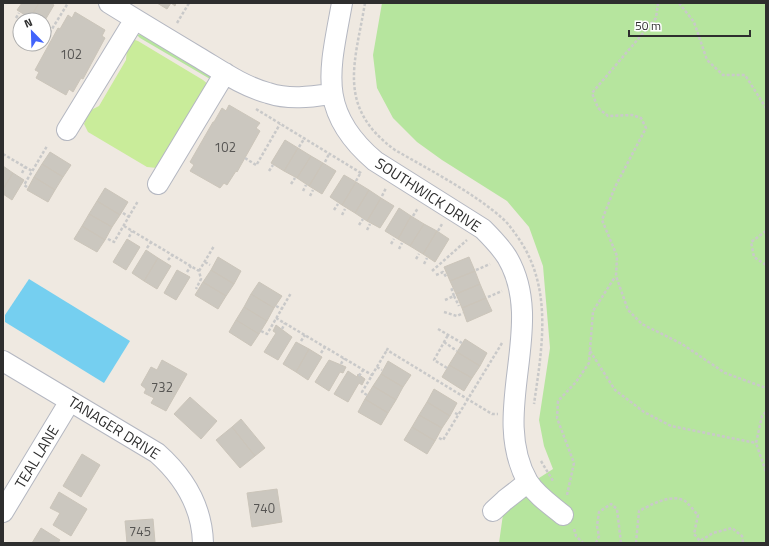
<svg xmlns="http://www.w3.org/2000/svg" width="769" height="546" font-family="'Titillium Web',sans-serif">
<style>
.green{fill:#b6e59e}
.pitch{fill:#c9ec9a}
.water{fill:#75cff0}
.building{fill:#cbc7bf;stroke:#cbc5ba}
.lines{fill:none;stroke-linecap:round;stroke-linejoin:round}
.minor-casing{stroke:#b4b7c1;stroke-width:22}
.path{stroke:#c9c9c9;stroke-width:2.5;stroke-dasharray:3 2;stroke-linecap:butt}
.minor{stroke:#fff;stroke-width:20}
.labels{text-anchor:middle;stroke-width:3;stroke-linejoin:round;paint-order:stroke}
.number-label{font-size:13px;fill:#555452}
.street-label{font-size:15px;fill:#2e2e2e;stroke:#fff}
</style>
<rect width="100%" height="100%" fill="#efe9e1"/>
<path class="green" d="M382 3H766V543H499L505 500 553 469 544 446 539 420 550 348 543 266 529 227 507 201 442 160 417 142 393 118 377 88 373 55Z
M141 34 210 76V79L140 38 137 35Z"/>
<path class="pitch" d="M132 39 138 41 203 80 209 85 157 168 147 167 88 132 84 124 89 111 99 106 126 60 127 49Z"/>
<path class="water" d="M29 279 130 341 104 383 5 322V315Z"/>
<path class="building" d="M22 3H39L30 18 17 10Z
M39 3H50L54 5 44 22V20H33L30 18Z
M157 3H176L175 6 171 3 167 9Z
M75 12 105 30 102 36 105 38 83 79 81 78 73 92 69 89 66 95 36 78 39 72 35 70 58 28 60 29 68 15 72 18Z
M229 105 260 123 256 128 260 131 237 172 236 171 227 185 224 183 220 188 190 171 194 165 190 162 213 122H214L222 108 226 111Z
M285 140 298 148 284 171 271 163Z
M298 148 311 156 297 178 284 171Z
M50 152 71 165 63 177 42 164Z
M311 156 323 163 309 186 297 178Z
M323 163 336 171 322 194 309 186Z
M42 164 63 177 55 190 34 177Z
M3 166 13 173 3 189Z
M13 173 24 180 12 200 3 194V189Z
M344 175 356 182 342 205 330 197Z
M34 177 55 190 48 202 27 190Z
M356 182 369 190 355 213 342 205Z
M105 188 128 202 120 215 97 201Z
M369 190 381 198 367 221 355 213Z
M381 198 394 206 380 228 367 221Z
M97 201 120 215 112 227 89 214Z
M399 208 411 216 398 239 385 231Z
M89 214 112 227 105 240 82 226Z
M411 216 424 224 410 246 398 239Z
M424 224 437 231 423 254 410 246Z
M82 226 105 240 97 252 74 239Z
M437 231 449 239 435 262 423 254Z
M127 239 140 247 126 270 113 262Z
M146 250 158 258 144 281 132 273Z
M218 257 241 271 234 284 211 270Z
M469 257 475 271 450 281 444 267Z
M158 258 171 266 157 289 144 281Z
M177 270 190 277 176 300 164 293Z
M211 270 234 284 226 296 203 282Z
M475 271 480 284 456 294 450 281Z
M203 282 226 296 218 309 195 295Z
M259 282 282 296 274 308 251 294Z
M480 284 486 298 462 308 456 294Z
M251 294 274 308 267 321 244 307Z
M486 298 492 311 467 322 462 308Z
M244 307 267 321 259 334 236 320Z
M236 320 259 334 251 346 229 332Z
M276 325 292 337 278 360 264 352 276 333 273 331Z
M465 339 487 353 480 366 457 352Z
M296 342 309 349 296 372 283 364Z
M309 349 322 357 308 380 296 372Z
M457 352 480 366 472 378 449 365Z
M162 360 187 374 166 411 151 403 154 398 144 393 146 389 141 385 151 367 157 370Z
M329 360 346 367 343 373 340 372 329 391 315 382Z
M388 361 411 375 403 387 381 374Z
M449 365 472 378 464 391 442 377Z
M348 371 357 377 358 374 365 379 362 385 359 383 348 402 334 394Z
M381 374 403 387 396 400 373 386Z
M373 386 396 400 388 413 365 399Z
M434 389 457 403 450 416 427 402Z
M190 397 217 421 201 439 174 414Z
M365 399 388 413 381 425 358 412Z
M427 402 450 416 442 428 419 415Z
M419 415 442 428 435 441 412 427Z
M241 419 265 448 255 456 232 427Z
M232 427 255 456 240 468 216 440Z
M412 427 435 441 427 454 404 440Z
M82 454 100 465 81 497 63 486Z
M277 489 282 522 252 527 247 493Z
M59 492 87 509 71 536 53 525 60 513 50 508Z
M153 519 155 542 127 543 125 521Z
M41 528 60 540 58 543H32Z"/>
<g class="lines">
<g class="minor-casing">
<path id="minor" d="M109 3C138 21 168 39 198 57 220 70 242 86 268 93 289 100 310 97 331 94
M342 3C330 70 316 111 375 161L483 229C492 238 500 246 507 257 548 326 488 412 528 482 537 496 551 505 563 515
M67 130 135 19
M158 184 225 73
M3 361 157 453C184 477 202 506 203 543
M493 511 505 500 528 482
M3 512 70 401"/>
</g>
<path class="path" d="M365 3C355 63 336 107 395 150 428 169 474 193 502 218 509 224 514 232 519 239 553 289 542 348 534 404
M658 3 656 18 592 93 598 108 608 116 632 115 641 118 646 128 615 187 602 220 617 256 616 276 628 310 642 324 682 344 725 373 766 388
M679 3 694 22 707 60 723 75H745L766 108
M16 18 19 13
M177 23 189 3
M47 37 68 3
M46 39 50 42
M256 109 361 173
M299 147 304 139
M3 154 32 171
M245 158 256 165
M325 162 329 154
M257 164 280 124
M269 171 273 165
M22 173 25 167
M356 181 361 172
M291 184 295 178
M27 187 24 185 47 146
M303 191 306 185
M310 196 313 190
M382 196 386 188
M334 210 338 204
M123 213 129 217
M342 215 345 209
M413 216 418 208
M359 225 363 219
M124 226 199 271 201 279 196 289
M367 230 370 224
M438 231 442 224
M766 231 751 242 754 257 766 265
M129 237 132 231
M108 239 114 242 138 201
M391 244 394 239
M147 248 151 242
M399 249 402 243
M416 259 419 254
M168 260 172 255
M205 262 210 265
M424 264 427 258
M476 270 490 264
M199 271 214 246
M432 271 467 240
M187 272 191 266
M436 275 443 272 447 278
M454 296 459 306
M488 297 502 291
M445 300 454 296 451 287
M276 306 282 309
M444 312 457 316 463 313
M276 318 372 375
M282 329 285 323
M438 329 462 343
M261 331 267 334 291 293
M301 341 305 335
M444 342 457 351
M388 348 387 350 492 414H498
M590 351 615 390 644 412 671 426 756 443
M321 353 325 347
M341 364 344 358
M377 367 382 370
M447 368 434 360 448 335
M359 376 363 370
M367 395 362 392 387 350
M766 412 762 416 756 443 766 472
M455 413 459 415
M439 438 443 440 502 343
M541 461 553 481
M567 495 574 463 557 418 558 401 576 382 589 363 593 311 615 277
M574 529 576 536 583 543
M596 543 599 536 597 526 599 512 611 504 617 509 621 543
M636 543 639 511C651 505 671 493 685 501 689 504 694 511 698 515L694 534 700 541 713 533 732 528 742 536 743 543"/>
<use href="#minor" class="minor"/>
</g>
<g class="labels">
<g class="number-label">
<text x="71" y="59">102</text>
<text x="225" y="152">102</text>
<text x="162" y="392">732</text>
<text x="264" y="513">740</text>
<text x="140" y="536">745</text>
</g>
<g class="street-label">
<text transform="translate(428 195) rotate(33)" y="5">SOUTHWICK DRIVE</text>
<text transform="translate(114 428) rotate(32)" y="5">TANAGER DRIVE</text>
<text transform="translate(37 457) rotate(-59)" y="5">TEAL LANE</text>
</g>
</g>
<rect width="769" height="546" fill="none" stroke="#2e2e2e" stroke-width="8"/>
<g transform="translate(32 32) rotate(337)"><circle r="19" fill="#ffffff" stroke="#ababab"/>
<path d="M0-3L7 15L0 10L-7 15Z" fill="#4264fb"/>
<text y="-6" font-size="11" font-weight="bold" text-anchor="middle" fill="#2e2e2e">N</text>
</g>
<path d="M629 30v6h121v-6" fill="none" stroke="#2e2e2e" stroke-width="2"/>
<text x="635" y="30" font-size="12" fill="#2e2e2e" stroke="#ffffff" stroke-width="3" paint-order="stroke">50 m</text>
</svg>
